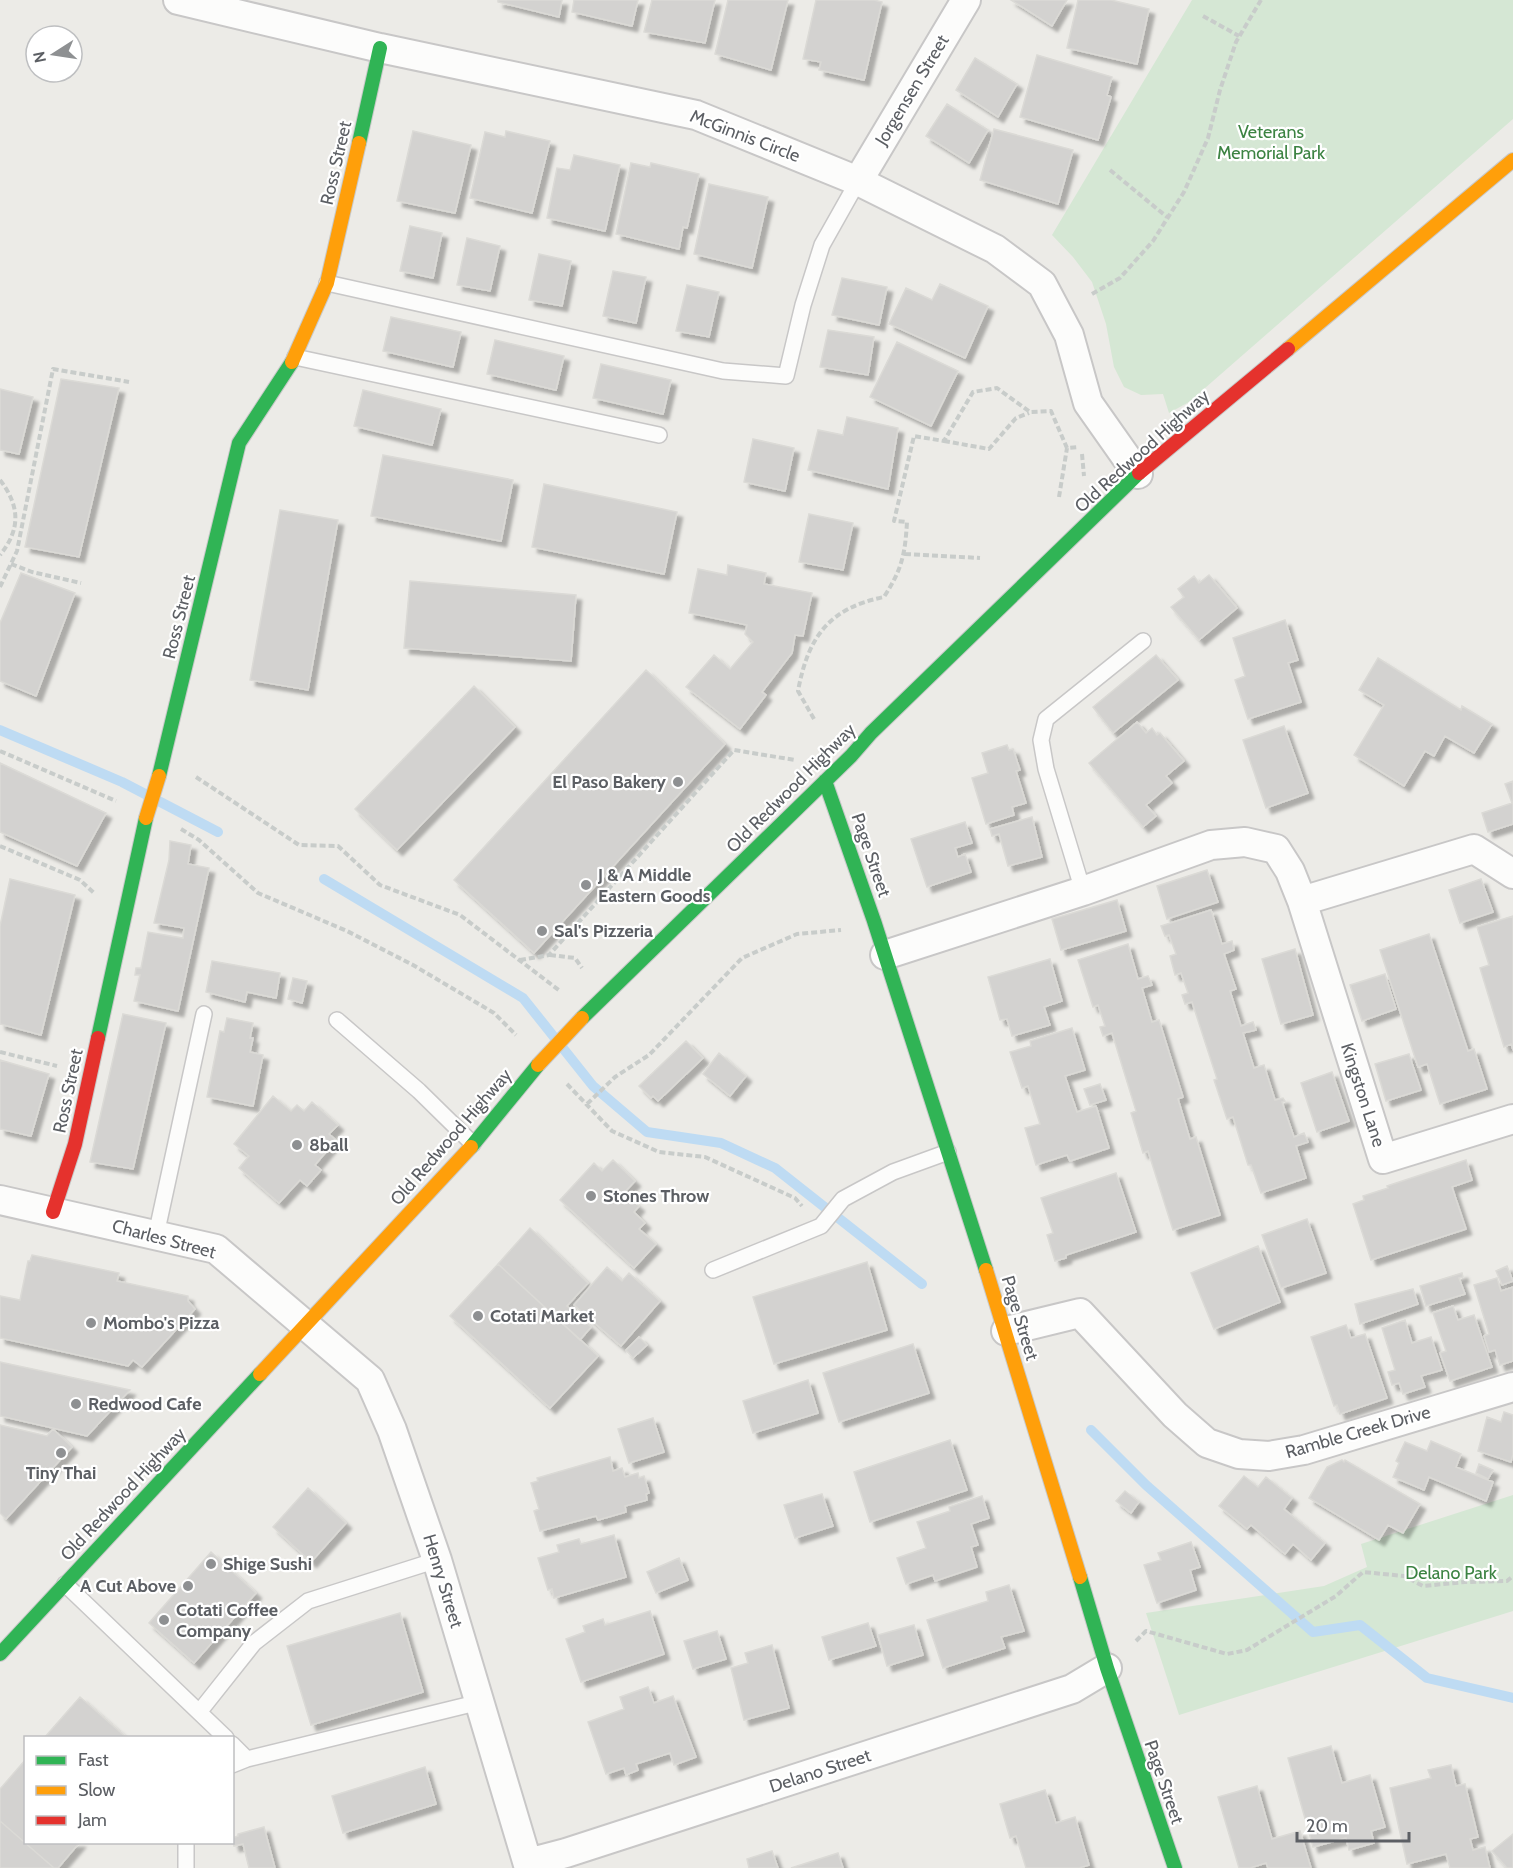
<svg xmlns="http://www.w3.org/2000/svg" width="1513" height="1868" font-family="Cabin,sans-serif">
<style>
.green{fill:#d5e7d4}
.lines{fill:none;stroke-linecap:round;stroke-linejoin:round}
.stream{stroke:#bedbf3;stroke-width:10}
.building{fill:#d3d2d0;stroke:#dbdad6;stroke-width:1.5;filter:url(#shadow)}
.lane-casing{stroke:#c8c7c7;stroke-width:18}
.street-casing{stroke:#c8c7c7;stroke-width:32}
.fast-casing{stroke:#c8c9c9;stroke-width:16}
.slow-casing{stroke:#c8c9c9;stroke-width:16}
.jam-casing{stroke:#c8c9c9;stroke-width:16}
.path{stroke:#c8ccca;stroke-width:4;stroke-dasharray:6 3;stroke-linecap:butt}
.lane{stroke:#fcfcfb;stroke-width:15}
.street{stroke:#fcfcfb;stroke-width:28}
.fast{stroke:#30b455;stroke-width:14}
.slow{stroke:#ff9f0a;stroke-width:14}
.jam{stroke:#e5322d;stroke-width:14}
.slow-bridge-casing{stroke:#c8c9c9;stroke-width:16;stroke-linecap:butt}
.slow-bridge{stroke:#ff9f0a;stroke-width:14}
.poi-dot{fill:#8e9092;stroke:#fff;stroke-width:2}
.labels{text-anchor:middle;stroke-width:4.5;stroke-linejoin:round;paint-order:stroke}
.street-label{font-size:18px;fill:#5c5f64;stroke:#fff}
.park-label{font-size:18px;fill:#3c8342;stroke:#fff}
.poi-label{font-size:18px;font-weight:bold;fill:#5c5f64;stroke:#fff;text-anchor:start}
</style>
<defs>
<filter id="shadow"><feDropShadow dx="5.5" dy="5.5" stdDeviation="1.5" flood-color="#0004"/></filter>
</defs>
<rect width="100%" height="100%" fill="#ecebe7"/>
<path class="green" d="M1192 0H1513V119L1189 402 1169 413 1163 394 1141 395 1124 387 1114 367 1106 324 1092 282 1073 257 1052 235Z
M1513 1495V1611L1179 1715 1146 1613 1324 1586 1367 1567 1361 1544Z"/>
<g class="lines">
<path class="stream" d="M0 730 122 782 218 832
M324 879 523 998 593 1086 647 1132 721 1143 775 1168 922 1284
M1091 1430 1146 1485 1313 1632 1360 1625 1427 1678 1513 1698"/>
</g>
<path class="building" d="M498 0H562L559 17 498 2Z
M574 0H638L632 26 572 12Z
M652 0H715L705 43 644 32Z
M728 0H788L771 70 715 54Z
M816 0H874L882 2 864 80 819 70 821 62 803 59Z
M1011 0H1067L1052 26Z
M1078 0H1111L1149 9 1137 64 1067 48Z
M1037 55 1112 77 1107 95 1111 97 1098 140 1020 117Z
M975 58 1017 84 998 117 956 90Z
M947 104 988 130 969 163 926 136Z
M994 129 1073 150 1058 204 980 180Z
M413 131 471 145 455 213 397 201Z
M506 131 550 141 532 213 470 198 485 132 505 137Z
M574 155 620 165 605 231 547 218 557 168 570 170Z
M631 163 650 167 651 163 699 174 687 228 683 227 679 249 616 234Z
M709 184 768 197 752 268 694 254Z
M410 226 442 233 433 278 400 271Z
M467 238 500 246 490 291 457 285Z
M539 254 571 261 562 306 529 300Z
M613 271 646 277 636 323 603 316Z
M842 278 887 287 879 325 832 315Z
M940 284 988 306 965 358 889 324 906 288 932 300Z
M687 285 719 292 709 337 676 331Z
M391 317 461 332 453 367 383 351Z
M828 330 874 337 868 375 820 367Z
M495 340 564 356 556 390 487 374Z
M897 342 958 371 931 426 870 397Z
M601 364 671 380 663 414 593 398Z
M61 379 119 388 79 557 25 547Z
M0 389 33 397 19 454 0 450Z
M363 390 441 409 432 445 354 426Z
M847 417 898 428 888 489 808 470 818 430 843 435Z
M753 439 794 448 785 491 744 482Z
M383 455 513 480 501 541 371 516Z
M544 484 677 512 664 574 532 547Z
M280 510 338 520 308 690 250 680Z
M809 514 853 523 843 570 799 562Z
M728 565 766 573 764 584 812 593 803 636 795 635 792 653 762 692 766 695 740 729 686 687 714 655 730 669 753 642 745 634 747 625 689 613 698 569 727 575Z
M21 573 75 593 36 696 0 681V623Z
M1209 575 1237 608 1199 640 1171 607 1184 597 1178 589 1194 576 1199 583Z
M410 581 576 595 571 661 404 648Z
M1285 620 1298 660 1288 663 1301 702 1248 719 1235 680 1245 676 1233 638Z
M1156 655 1178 680 1113 733 1093 707Z
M1378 658 1461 710 1462 706 1492 724 1474 753 1445 736 1434 756 1425 751 1404 786 1354 755 1384 705 1359 690Z
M646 670 725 744 534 953 454 880Z
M474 686 515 727 397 850 355 809Z
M1137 722 1146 733 1152 728 1157 735 1160 733 1184 761 1166 776 1172 783 1146 805 1156 816 1143 827 1089 763Z
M1284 726 1308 793 1266 808 1243 740Z
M1007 745 1009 750 1013 749 1020 770 1016 771 1026 803 1012 807 1014 815 986 824 972 778 988 773 982 753Z
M0 763 106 813 77 866 0 832Z
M1513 781V824L1488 832 1482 813 1512 803 1505 784Z
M1032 817 1042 857 1008 866 999 834 992 836 990 829Z
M965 822 972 843 955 848 958 857 965 854 971 872 927 887 911 839Z
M170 841 191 845 188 864 209 868 178 1011 134 1001 140 975H135L136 968H141L148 932 183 938 184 928 154 923 169 860Z
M1207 870 1218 902 1167 919 1157 886Z
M10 879 75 895 41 1035 0 1024V926Z
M1481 879 1493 912 1460 923 1449 890Z
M1117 900 1126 931 1061 950 1052 919Z
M1211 910 1222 944 1232 941 1234 950 1224 954 1236 989 1230 991 1241 1026 1253 1022 1256 1030 1243 1033 1254 1068 1264 1065 1275 1100 1283 1098 1285 1101 1282 1102 1294 1137 1304 1133 1308 1142 1296 1146 1306 1178 1261 1193 1251 1165H1248L1233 1117 1227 1119 1214 1080 1217 1079 1192 1002 1185 1004 1182 995 1188 993 1181 973 1175 975 1170 956 1176 954 1169 935 1165 936 1161 926Z
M1513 916V1050L1511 1044 1504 1047 1480 968 1489 965 1477 927Z
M1429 934 1468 1051 1474 1049 1487 1089 1440 1104 1427 1064 1418 1067 1380 950Z
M1128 944 1138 979 1148 976 1152 985 1142 988 1152 1022 1159 1020 1183 1097 1178 1099 1190 1139 1196 1137 1220 1215 1173 1230 1148 1151 1143 1153 1131 1113 1136 1111 1112 1033 1103 1036 1100 1027 1105 1026 1098 1005 1093 1007 1078 960Z
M1295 949 1313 1015 1281 1024 1262 959Z
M1050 959 1062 1001 1044 1007 1050 1025 1012 1036 1007 1019 1000 1020 988 977Z
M212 961 280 973 276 998 247 992 245 1002 206 992Z
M1385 974 1396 1009 1362 1021 1350 985Z
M293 978 307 981 302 1003 288 999Z
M123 1014 166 1023 133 1169 90 1162Z
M227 1018 253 1023 250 1038H253L250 1052 263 1055 253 1106 207 1097 220 1031 224 1032Z
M1072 1028 1085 1070 1065 1076 1077 1112 1096 1106 1109 1148 1070 1161 1067 1155 1036 1165 1025 1128 1040 1124 1028 1086 1022 1088 1010 1052 1031 1046 1030 1041Z
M686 1041 703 1058 658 1101 653 1096 651 1098 639 1086Z
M719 1053 746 1076 730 1096 703 1074Z
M1409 1054 1421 1090 1386 1101 1375 1064Z
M0 1060 49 1074 31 1136 0 1129Z
M1332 1072 1349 1121 1317 1132 1301 1083Z
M1100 1084 1106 1100 1090 1105 1084 1089Z
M273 1096 291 1111 297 1105 304 1111 312 1102 338 1125 329 1134 336 1140 315 1165 321 1170 307 1186 300 1180 279 1203 239 1168 249 1156 234 1144Z
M613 1160 635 1181 624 1193 639 1206 634 1212 645 1223 639 1229 656 1244 634 1268 560 1200 594 1163 602 1171Z
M1466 1160 1472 1180 1452 1187 1466 1229 1371 1260 1353 1204 1364 1200 1363 1196 1388 1188 1387 1186Z
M1116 1173 1136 1232 1066 1255V1258L1055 1261 1047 1235 1053 1233 1041 1198Z
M1307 1219 1326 1273 1281 1288 1262 1235Z
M530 1228 588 1283 567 1306 591 1327 580 1340 498 1264Z
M1258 1246 1280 1302 1214 1329 1191 1273Z
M32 1255 119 1273 117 1281 188 1296V1301L195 1309 142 1367 133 1360 128 1366 0 1338V1296L20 1300 28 1261H30Z
M867 1262 887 1330 774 1364 753 1297Z
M498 1264 598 1356 550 1408 450 1316Z
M1507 1266 1513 1281 1502 1285 1496 1271Z
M607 1267 622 1281 629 1273 660 1301 621 1346 574 1305Z
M1462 1273 1463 1277 1459 1278 1465 1294 1426 1306 1420 1286Z
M1497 1278 1501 1291 1513 1287V1361L1500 1365 1495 1350 1489 1352 1484 1336 1489 1334 1474 1285Z
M1413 1289 1418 1304 1360 1324 1355 1304Z
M1453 1306 1458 1320 1474 1315 1492 1367 1450 1381 1440 1353 1446 1351 1433 1313Z
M1405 1320 1412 1343 1431 1337 1442 1370 1421 1376 1425 1387 1403 1394 1399 1383 1392 1385 1388 1372 1395 1370 1382 1328Z
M1346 1325 1351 1338 1365 1334 1387 1398 1340 1414 1337 1405 1334 1406 1311 1337Z
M639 1337 647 1345 633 1358 626 1350Z
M913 1344 929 1393 839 1422 823 1373Z
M0 1362 130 1390 87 1436 0 1416Z
M808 1380 818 1413 753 1433 743 1401Z
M1504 1412 1513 1415V1454L1511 1462 1478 1451 1487 1417 1501 1422Z
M653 1418 664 1452 629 1463 618 1429Z
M0 1425 47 1436 53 1429 72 1447 6 1519 0 1513Z
M950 1440 967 1490 870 1522 854 1472Z
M1431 1441 1461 1454 1456 1467 1493 1482 1486 1501 1429 1477 1424 1490 1393 1477 1399 1463 1396 1461 1405 1442 1427 1451Z
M610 1457 613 1471 622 1468 625 1477 638 1473 639 1478 644 1476 649 1493 646 1494 647 1500 625 1506 626 1512 598 1520 596 1516 540 1531 534 1511 539 1509 531 1483 538 1481 537 1478Z
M1342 1460 1344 1462 1345 1460 1420 1504 1403 1533 1388 1525 1379 1540 1309 1498 1327 1467Z
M1479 1464 1493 1470 1488 1479 1476 1473Z
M1244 1476 1258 1487 1266 1477 1292 1498 1284 1509 1325 1543 1311 1560 1293 1544 1285 1554 1251 1525 1247 1529 1219 1506Z
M308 1488 346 1523 311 1562 273 1527Z
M1125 1491 1139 1502 1131 1513 1116 1501Z
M822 1494 833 1526 795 1538 784 1505Z
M982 1496 989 1518 971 1524 978 1545 971 1547 977 1567 935 1581 933 1575 906 1584 897 1558 926 1548 917 1522 950 1511 949 1507Z
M614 1535 626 1577 554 1598 552 1589 548 1590 538 1558 559 1552 557 1545 579 1539 581 1544Z
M1191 1542 1200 1567 1190 1570 1196 1590 1157 1603 1144 1565 1161 1560 1158 1553Z
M211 1552 256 1593 194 1663 149 1623Z
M679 1558 688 1580 656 1593 647 1572Z
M1009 1585 1024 1631 1001 1637 1005 1648 943 1668 927 1620 988 1601 986 1592Z
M650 1611 664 1654 581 1682 566 1639 585 1632 583 1626 603 1619 605 1625Z
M400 1613 423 1692 311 1725 287 1646Z
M868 1623 876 1646 829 1660 822 1637Z
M914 1625 923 1655 887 1666 878 1635Z
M717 1631 726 1659 693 1669 684 1641Z
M772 1645 789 1708 744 1720 731 1668 748 1663 745 1653Z
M648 1687 654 1703 673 1696 696 1757 674 1765 670 1753 636 1764 638 1770 626 1775 624 1768 606 1774 588 1722 624 1709 620 1697Z
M80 1697 127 1738H44Z
M1331 1746 1342 1783 1370 1775 1385 1827 1371 1831 1374 1843 1349 1850 1346 1838 1313 1847 1288 1758Z
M26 1759V1842H80L58 1868H54L0 1821V1789Z
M1451 1765 1456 1786 1465 1784 1478 1837 1470 1839 1473 1850 1485 1847 1490 1868H1450L1446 1854 1407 1864 1390 1788 1431 1778 1428 1770Z
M425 1767 436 1804 343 1833 332 1796Z
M1257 1786 1272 1839 1300 1831 1311 1868H1268L1266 1863 1250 1868H1239L1218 1797Z
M1045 1790 1056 1823 1075 1817 1089 1865 1079 1868H1026L1016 1836 1010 1838 1000 1804Z
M0 1821 54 1868H0Z
M264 1827 275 1868H249L243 1844 234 1846 232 1838 238 1836V1834Z
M1513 1834V1868H1507L1492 1851Z
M772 1851 778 1868H749L747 1859Z
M838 1853 843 1868H791Z"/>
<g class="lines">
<g class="lane-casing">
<path id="lane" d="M327 283 723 371 786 376 803 305 822 245 858 181
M295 357 659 435
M1083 891 1046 769 1041 740 1046 719 1143 641
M337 1020 419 1091 473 1144
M156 1235 204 1014
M713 1270 821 1226 843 1199 893 1172 948 1152
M65 1584 226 1738
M200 1711 254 1643 308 1601 437 1560
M232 1744 247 1759
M232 1765 247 1759 480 1702
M186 1868V1842"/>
</g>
<g class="street-casing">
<path id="street" d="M178 0 380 48 696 115 858 181 995 249 1042 284 1069 335 1088 403 1138 474
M858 181 966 0
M1302 901 1474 849 1513 874
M885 955 1083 891 1211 845 1245 842 1276 849 1290 871 1302 901 1383 1159 1513 1119
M0 1200 216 1249 370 1380 392 1430 437 1560 529 1868
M1006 1331 1080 1313 1175 1415 1207 1443 1239 1454 1269 1456 1304 1450 1513 1387
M528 1863 566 1853 1072 1689 1107 1668"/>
</g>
<g class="fast-casing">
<path id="fast" d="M359 143 380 48
M159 776 239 443 292 362
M825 781 874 921 986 1270
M582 1018 851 756 871 733 1139 473
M98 1038 146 818
M471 1147 538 1065
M1080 1577 1107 1668 1175 1868
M0 1654 260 1374"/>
</g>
<g class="slow-casing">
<path id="slow" d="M1288 349 1513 160
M292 362 327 283 359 143
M986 1270 1080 1577
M260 1374 471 1147"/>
</g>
<g class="jam-casing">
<path id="jam" d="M1139 473 1288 349
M53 1212 75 1144 98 1038"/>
</g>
<path class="path" d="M1203 16 1239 36
M1110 170 1167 217
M1092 294 1120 278 1153 241 1184 192 1208 138 1220 90 1236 42 1261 0
M944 441 989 449 1016 418 1029 413
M1082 454 1084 476
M0 480C20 506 21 529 0 555
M1059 497 1067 448
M905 554 980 558
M11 564 32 572 81 583
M0 587 17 551 53 369 129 382
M814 719 798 691C808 637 829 608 884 597 902 569 905 555 907 522L894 521 914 436 944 441 973 392 997 388 1030 412 1051 411 1067 448 1078 447
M0 751 116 801
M196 777 299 845 338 846 380 885 460 915 560 991
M181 829 199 840 258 893 347 931 413 965 494 1013 516 1035
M0 846 80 880 94 893
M550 955 575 958 582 968
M520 960 549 955 734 750 795 760
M0 1052 57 1066
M567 1084 612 1131 659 1152 705 1157 795 1198 802 1206
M587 1104 615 1077 649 1055 742 958 797 934 841 930
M1136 1641 1146 1631 1227 1654 1247 1650 1336 1596 1363 1572 1404 1576 1423 1586 1465 1582 1507 1581 1513 1576"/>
<use href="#lane" class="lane"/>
<use href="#street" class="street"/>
<use href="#fast" class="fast"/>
<use href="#slow" class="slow"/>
<use href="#jam" class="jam"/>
<g class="slow-bridge-casing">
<path id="slow-bridge" d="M146 818 159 776
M538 1065 582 1018"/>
</g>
<use href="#slow-bridge" class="slow-bridge"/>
</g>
<g class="poi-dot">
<circle cx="678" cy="782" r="6"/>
<circle cx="586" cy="885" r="6"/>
<circle cx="542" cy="931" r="6"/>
<circle cx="297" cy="1145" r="6"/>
<circle cx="591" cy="1196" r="6"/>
<circle cx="478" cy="1316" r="6"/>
<circle cx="91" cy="1323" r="6"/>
<circle cx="76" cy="1404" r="6"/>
<circle cx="61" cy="1453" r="6"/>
<circle cx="211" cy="1564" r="6"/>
<circle cx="188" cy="1586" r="6"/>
<circle cx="164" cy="1620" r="6"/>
</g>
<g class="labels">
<g class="street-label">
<text transform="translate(912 90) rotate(-59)" y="6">Jorgensen Street</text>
<text transform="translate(745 136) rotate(21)" y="6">McGinnis Circle</text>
<text transform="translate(336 163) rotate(-77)" y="6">Ross Street</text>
<text transform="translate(1142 451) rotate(-42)" y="6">Old Redwood Highway</text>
<text transform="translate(179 617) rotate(-76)" y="6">Ross Street</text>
<text transform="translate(791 788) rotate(-45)" y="6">Old Redwood Highway</text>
<text transform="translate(871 855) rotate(71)" y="6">Page Street</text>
<text transform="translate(68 1091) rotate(-78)" y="6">Ross Street</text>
<text transform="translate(1363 1095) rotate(72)" y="6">Kingston Lane</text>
<text transform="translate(451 1137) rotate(-49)" y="6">Old Redwood Highway</text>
<text transform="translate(164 1239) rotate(15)" y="6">Charles Street</text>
<text transform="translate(1020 1318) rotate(73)" y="6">Page Street</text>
<text transform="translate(1358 1432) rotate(-16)" y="6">Ramble Creek Drive</text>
<text transform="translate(123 1494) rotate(-47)" y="6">Old Redwood Highway</text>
<text transform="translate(443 1581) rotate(73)" y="6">Henry Street</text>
<text transform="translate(820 1771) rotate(-18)" y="6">Delano Street</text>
<text transform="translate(1164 1782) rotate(71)" y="6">Page Street</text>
</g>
<g class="park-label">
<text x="1271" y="138">Veterans<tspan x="1271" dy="21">Memorial Park</tspan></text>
<text x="1451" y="1579">Delano Park</text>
</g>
<g class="poi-label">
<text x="666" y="788" text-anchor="end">El Paso Bakery</text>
<text x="598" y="881">J &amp; A Middle<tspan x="598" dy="21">Eastern Goods</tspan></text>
<text x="554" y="937">Sal's Pizzeria</text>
<text x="309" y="1151">8ball</text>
<text x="603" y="1202">Stones Throw</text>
<text x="490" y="1322">Cotati Market</text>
<text x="103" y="1329">Mombo's Pizza</text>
<text x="88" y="1410">Redwood Cafe</text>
<text x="61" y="1479" text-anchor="middle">Tiny Thai</text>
<text x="223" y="1570">Shige Sushi</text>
<text x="176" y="1592" text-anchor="end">A Cut Above</text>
<text x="176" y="1616">Cotati Coffee<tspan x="176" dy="21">Company</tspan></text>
</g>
</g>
<rect x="24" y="1736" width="210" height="108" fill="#ffffff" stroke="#bebfc1" stroke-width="1.5"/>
<rect x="36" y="1756" width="30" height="9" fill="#30b455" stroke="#bebfc1" stroke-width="1.5"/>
<text x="78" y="1766" font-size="18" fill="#5c5f64">Fast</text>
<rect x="36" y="1786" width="30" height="9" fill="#ff9f0a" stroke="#bebfc1" stroke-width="1.5"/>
<text x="78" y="1796" font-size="18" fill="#5c5f64">Slow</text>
<rect x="36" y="1816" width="30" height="9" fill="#e5322d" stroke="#bebfc1" stroke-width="1.5"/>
<text x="78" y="1826" font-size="18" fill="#5c5f64">Jam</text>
<g transform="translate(54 54) rotate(258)"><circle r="28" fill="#ffffff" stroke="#bebfc1" stroke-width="1.5"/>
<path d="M0-4.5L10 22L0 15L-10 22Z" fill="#8e9092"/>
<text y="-9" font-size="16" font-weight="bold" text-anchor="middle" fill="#5c5f64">N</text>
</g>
<path d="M1297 1832v9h112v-9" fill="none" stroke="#5c5f64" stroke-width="3"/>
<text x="1306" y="1832" font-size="18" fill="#5c5f64" stroke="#ffffff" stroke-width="4.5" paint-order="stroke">20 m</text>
</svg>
